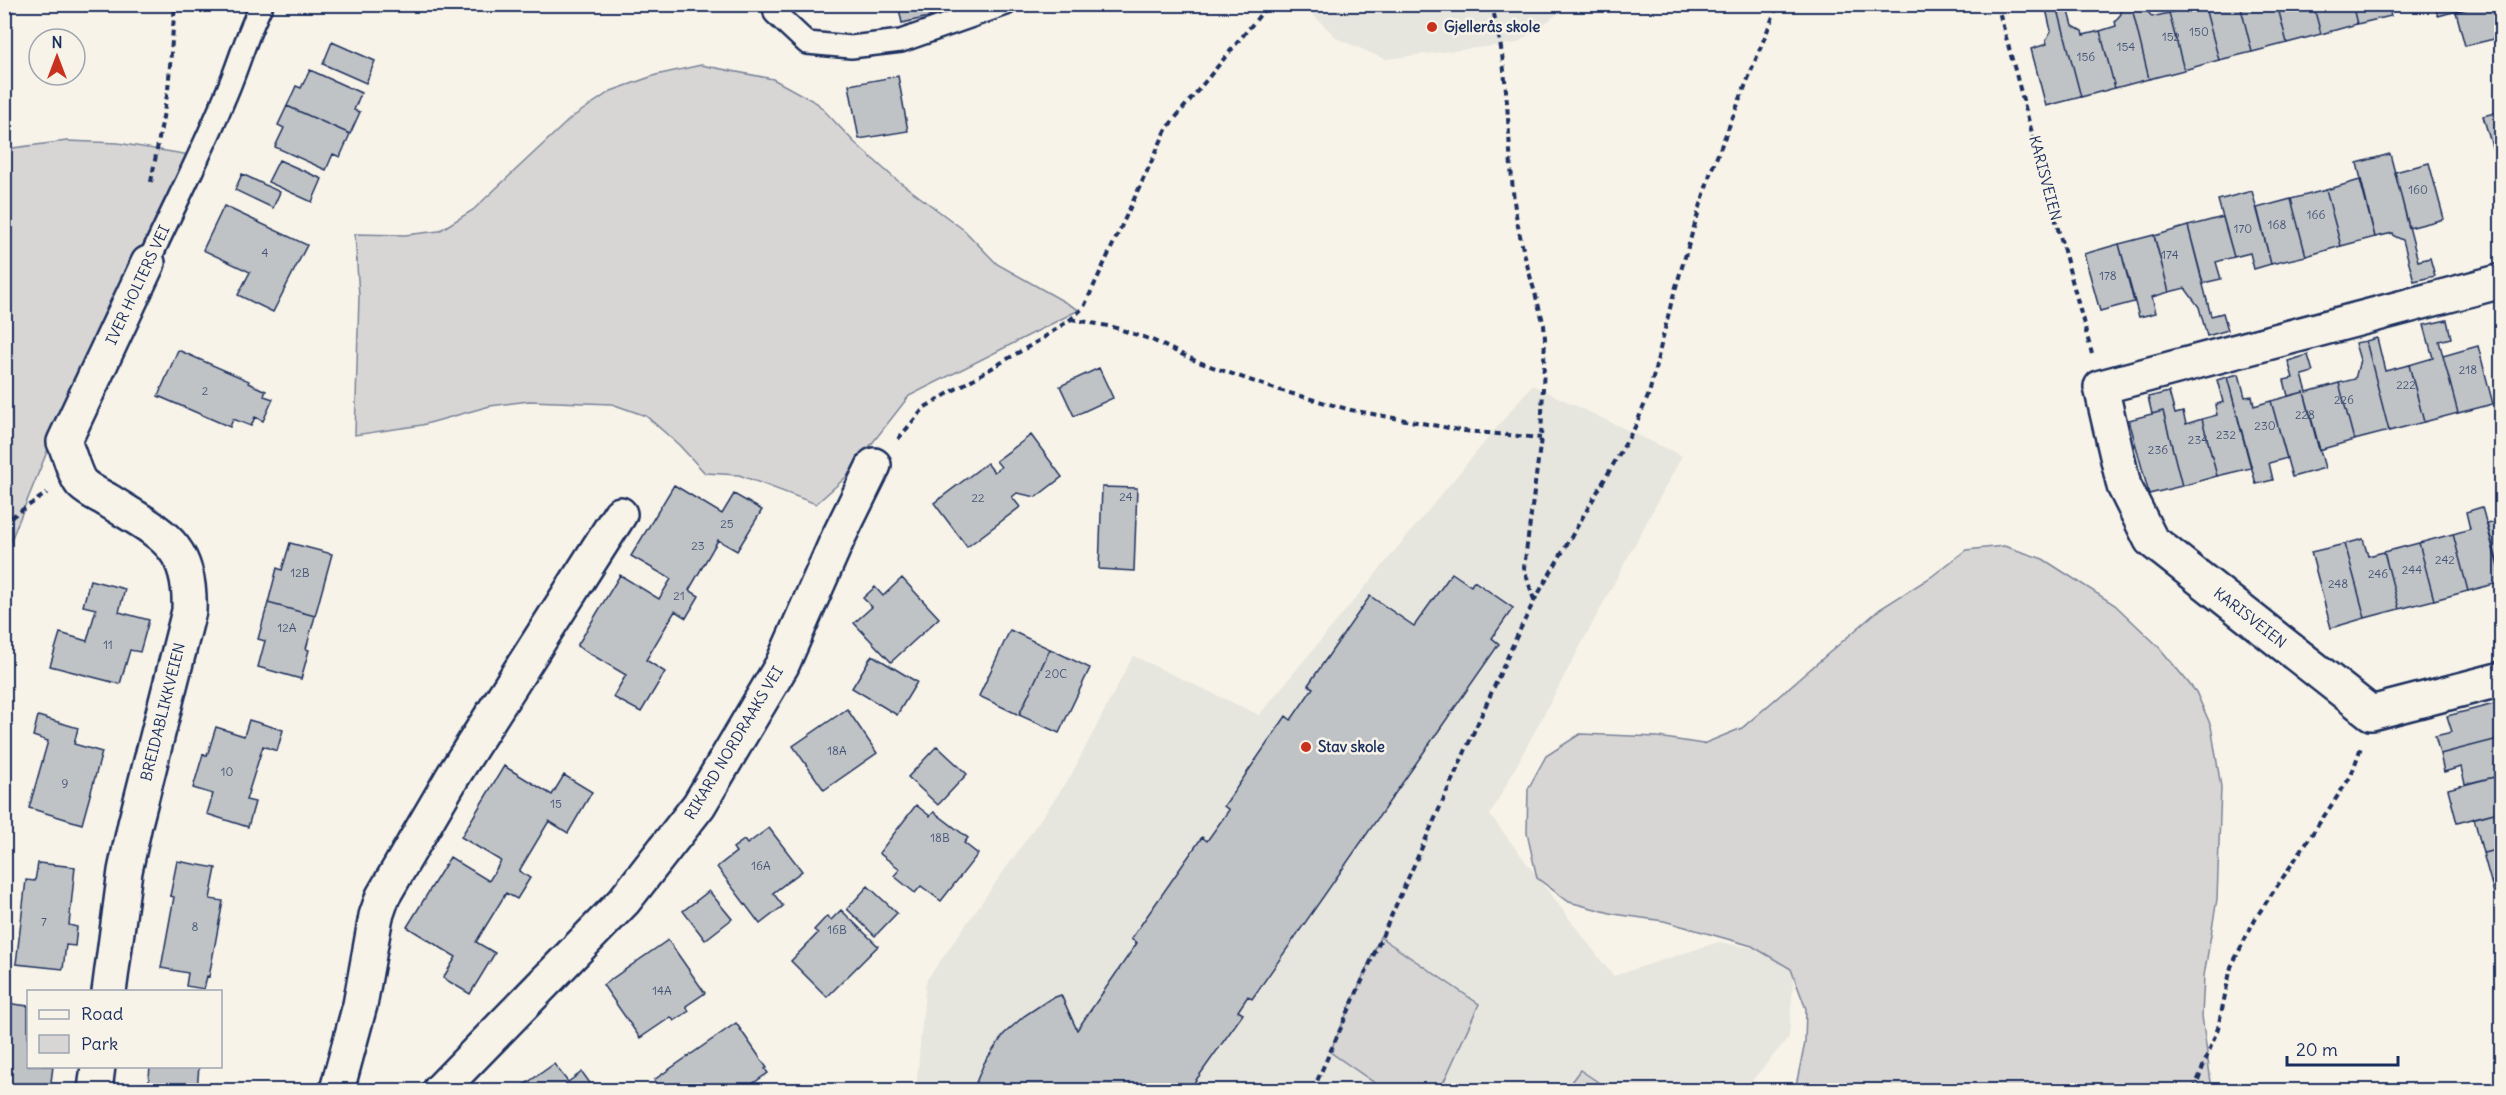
<svg xmlns="http://www.w3.org/2000/svg" width="2506" height="1095" font-family="Delius,sans-serif">
<style>
.built{fill:#e6e5de}
.green{fill:#d7d6d4;stroke:#798299;stroke-width:1.5}
.building{fill:#c0c3c5;stroke:#1b2f5e;stroke-width:1.5}
.lines{fill:none;stroke-linecap:round;stroke-linejoin:round}
.lane-casing{stroke:#1b2f5e;stroke-width:26}
.street-casing{stroke:#1b2f5e;stroke-width:38}
.path{stroke:#1b2f5e;stroke-width:4;stroke-dasharray:6 4.5;stroke-linecap:butt}
.lane{stroke:#f7f3e8;stroke-width:21}
.street{stroke:#f7f3e8;stroke-width:33}
.poi-dot{fill:#c8321e;stroke:#f7f3e8;stroke-width:2}
.labels{text-anchor:middle;stroke-width:5;stroke-linejoin:round;paint-order:stroke}
.number-label{font-size:12px;fill:#445478}
.poi-label{font-size:15px;font-weight:bold;fill:#1b2f5e;stroke:#f7f3e8;text-anchor:start}
.street-label{font-size:15px;fill:#1b2f5e;stroke:#f7f3e8}
</style>
<rect width="100%" height="100%" fill="#f7f3e8"/>
<filter id="ink" filterUnits="userSpaceOnUse"><feTurbulence type="fractalNoise" baseFrequency=".0167" numOctaves="2"/><feDisplacementMap in="SourceGraphic" scale="12" xChannelSelector="R" yChannelSelector="G"/><feConvolveMatrix kernelMatrix="1 2 1 2 8 2 1 2 1" color-interpolation-filters="sRGB"/></filter>
<g filter="url(#ink)">
<path class="built" d="M1315 5V4L1570 5 1517 43 1385 59 1338 39 1312 14Z
M1532 385 1682 456 1490 815 1613 976 1719 942 1795 956 1789 1037 1744 1090H916L926 981 1069 779 1133 656 1259 715Z"/>
<path class="green" d="M701 65 773 79 817 103 855 143 893 177 964 230 997 264 1079 310 909 396 845 478 816 504 739 475 705 473 679 445 646 416 612 404 529 401 490 406 422 425 355 435 359 296 355 234 405 235 439 231 473 210 571 118 611 91 656 75Z
M67 141 118 143 196 156 53 437 5 555V149Z
M2004 546 2043 559 2115 605 2158 646 2196 692 2211 726 2221 787 2217 899 2204 976 2202 1016 2212 1090H1795L1805 1043 1806 1009 1791 969 1752 946 1664 921 1614 914 1569 902 1537 878 1527 833 1528 789 1546 756 1580 734 1658 737 1703 744 1742 728 1880 609 1931 577 1966 550Z
M1380 937 1479 1004 1440 1090H1385L1330 1052Z
M1580 1070 1610 1090H1565Z"/>
<path class="building" d="M898 4H963L964 9 902 23Z
M2067 4 2073 26 2082 31 2083 35 2100 31 2115 88 2081 97 2057 6Z
M2119 4H2131L2149 79 2115 88 2100 31 2116 26 2115 21 2121 14Z
M2131 4H2142L2152 17 2169 13 2184 70 2149 79Z
M2185 4H2204L2219 60 2184 70 2169 13 2186 8Z
M2204 4H2240L2252 52 2219 60Z
M2240 4H2277L2287 43 2252 52Z
M2277 4H2313L2321 34 2287 43Z
M2313 4H2352L2357 24 2321 34Z
M2352 4H2388L2391 16 2357 24Z
M2434 4H2483L2438 16Z
M2483 4H2502V37L2465 46 2456 12Z
M2057 6 2081 97 2046 106 2031 49 2047 44 2046 40 2051 31 2046 9Z
M332 42 375 61 366 83 323 64Z
M310 70 361 93 354 110 360 112 350 134 287 106 296 86 301 88Z
M898 76 908 131 859 139 849 85Z
M287 106 350 134 340 157 333 154 326 170 275 147 284 128 278 125Z
M2502 111V148L2493 150 2483 116Z
M2502 148V184L2493 150Z
M2390 154 2418 261 2430 258 2435 276 2414 281 2403 240 2394 236 2393 233 2375 237 2357 163Z
M279 160 322 179 312 202 268 182Z
M2429 163 2444 219 2409 228 2395 172Z
M242 174 280 192 273 208 235 190Z
M2360 180 2375 237 2341 246 2326 190Z
M2326 190 2341 246 2306 256 2291 199Z
M2252 191 2271 264 2254 269 2250 253 2234 257 2218 200Z
M2291 199 2306 256 2271 264 2257 208Z
M224 206 307 245 273 312 238 295 250 272 203 250Z
M2223 217 2234 257 2216 262 2221 279 2203 283 2188 226Z
M2188 226 2211 316 2223 313 2228 330 2207 336 2199 307 2185 288 2169 292 2154 236Z
M2154 235 2169 292 2152 297 2156 313 2139 317 2119 244Z
M2119 244 2134 302 2100 311 2084 254Z
M2447 320 2451 338 2439 341 2458 413 2424 422 2409 365 2433 358 2424 325Z
M2377 338 2385 371 2409 365 2424 422 2389 431 2366 341Z
M2366 341 2389 431 2354 440 2339 383 2355 379 2360 360 2355 343Z
M2478 346 2493 404 2458 413 2443 356Z
M178 350 249 381 248 383 266 391 264 396 273 399 263 421 255 417 251 426 233 419 230 427 158 396Z
M2308 355 2313 372 2302 375 2307 392 2339 383 2354 440 2319 450 2304 392 2288 396 2284 380 2293 378 2288 361Z
M1099 368 1113 398 1074 416 1060 386Z
M2239 374 2245 397 2252 396 2254 406 2271 401 2287 458 2269 463 2273 480 2256 484 2227 377Z
M2227 377 2251 468 2217 476 2202 419 2217 415 2215 405 2223 402 2217 380Z
M2169 392 2175 414 2183 412 2186 424 2202 419 2217 476 2182 486 2163 411 2152 414 2148 397Z
M2304 392 2325 468 2292 477 2271 401Z
M2163 411 2182 486 2149 494 2129 420Z
M1031 435 1062 477 1036 497 1017 493 1012 497 1020 507 967 547 934 503 987 463 994 472 1001 467 996 461Z
M674 485 722 514 734 494 762 510 737 551 718 540 689 590 699 596 686 618 675 611 646 660 665 672 641 712 613 697 626 675 577 646 620 575 659 599 671 579 631 556Z
M1102 487 1137 488 1134 571 1099 569Z
M2482 507 2502 582 2468 591 2453 534 2470 529 2466 512Z
M2502 521V578L2487 524Z
M2453 534 2468 591 2434 600 2419 543Z
M2363 539 2368 556 2384 552 2399 609 2365 618 2345 544Z
M290 543 332 554 315 616 268 603 277 568 282 570Z
M2419 543 2434 600 2399 609 2384 552Z
M2345 544 2365 618 2331 628 2311 552Z
M1452 573 1471 586 1474 581 1513 608 1492 638 1499 644 1252 999 1248 996 1238 1011 1243 1014 1189 1090H973L984 1063 1004 1034 1024 1016 1050 999 1061 995 1077 1030 1137 943 1131 939 1202 837 1207 841 1229 810 1224 806 1286 716 1291 720 1313 688 1308 685 1370 596 1414 626Z
M902 578 939 618 891 662 854 623 872 607 863 598 875 587 883 596Z
M90 580 125 589 119 612 149 620 140 652 130 650 120 684 50 666 60 633 87 641 96 609 83 606Z
M268 603 315 616 306 649 309 650 301 679 258 667 265 641 258 639Z
M1010 630 1050 649 1019 715 979 696Z
M1050 649 1090 668 1059 733 1019 715Z
M872 655 917 682 897 715 852 688Z
M2502 702V738L2440 754 2435 736 2452 732 2447 716Z
M847 709 877 753 824 790 793 746Z
M38 716 78 728 74 744 102 752 82 824 29 808 48 741 33 736Z
M249 720 283 730 277 751 263 746 246 800 255 802 248 827 207 814 213 794 193 788 203 754 207 756 216 727 244 736Z
M2502 738V775L2465 784 2461 767 2444 772 2440 754Z
M937 746 967 774 938 805 908 777Z
M504 766 552 795 564 775 592 792 568 833 549 821 519 871 530 878 517 899 506 893 476 942 495 953 470 994 443 978 456 957 407 927 450 857 489 881 501 861 461 837Z
M2502 775V811L2457 823 2448 789Z
M916 805 930 816 934 812 968 838 964 843 978 854 941 901 921 886 915 893 894 876 900 869 879 853Z
M2502 811V849L2483 853 2474 818Z
M769 828 802 871 773 893 783 906 760 924 717 867 736 852 733 848 744 840 747 844Z
M2502 849V880L2491 882 2483 853Z
M177 861 216 868 210 899 223 901 209 977 207 976 204 989 186 986 188 973 161 968 174 897 170 896Z
M38 863 75 867 69 925 77 927 75 946 66 945 63 969 16 964 26 880 35 881Z
M2502 880V916H2500L2491 882Z
M868 886 897 913 875 936 847 909Z
M709 891 732 919 705 940 683 911Z
M841 910 878 946 827 997 791 961 818 933 814 930 827 916 831 920Z
M668 940 705 993 686 1006 689 1011 674 1021 671 1017 640 1038 603 985Z
M5 1003 28 1006V1066H53L50 1090H4Z
M736 1023 767 1068 765 1069 768 1073 743 1090H651L657 1085 654 1080Z
M554 1064 568 1082 582 1072 595 1090H517Z
M150 1066H199L197 1090H148Z"/>
<g class="lines">
<g class="lane-casing">
<path id="lane" d="M774 4 775 13 807 43 851 47 901 41 1006 4
M148 263C173 208 201 155 224 99 238 68 246 35 262 4"/>
</g>
<g class="street-casing">
<path id="street" d="M2502 281 2101 387 2124 486 2151 540 2371 713 2502 679
M109 992 125 871 135 824 189 611C192 543 159 533 109 501 101 496 89 491 82 484 75 477 69 452 64 442L148 263
M95 1090 98 1066
M337 1090 360 1005 376 916 383 896 453 776 620 514
M440 1090 624 901 699 805 782 665 838 538 874 465"/>
</g>
<path class="path" d="M1491 4C1509 63 1507 130 1513 191 1517 237 1532 281 1544 325L1545 338 1541 438 1524 568 1534 600
M1997 4 2092 354
M4 24 15 4
M151 182 168 90 175 4
M1071 319 1113 327 1152 340 1196 361 1275 389 1351 410 1465 431 1541 438
M898 439 925 407 1040 340 1071 319 1084 307 1167 128 1269 4
M4 525 13 516 47 493
M1313 1090 1516 638 1534 601 1635 427 1649 394 1672 300 1710 174 1778 4
M2194 1090 2218 1028 2231 967 2255 919 2351 776 2361 747"/>
<use href="#lane" class="lane"/>
<use href="#street" class="street"/>
</g>
</g>
<g class="poi-dot">
<circle cx="1432" cy="27" r="6"/>
<circle cx="1306" cy="747" r="6"/>
</g>
<g class="labels">
<g class="number-label">
<text x="2199" y="36">150</text>
<text x="2171" y="41">152</text>
<text x="2126" y="51">154</text>
<text x="2086" y="61">156</text>
<text x="2418" y="194">160</text>
<text x="2316" y="219">166</text>
<text x="2277" y="229">168</text>
<text x="2243" y="233">170</text>
<text x="265" y="257">4</text>
<text x="2170" y="259">174</text>
<text x="2108" y="280">178</text>
<text x="2468" y="374">218</text>
<text x="2406" y="389">222</text>
<text x="205" y="395">2</text>
<text x="2344" y="404">226</text>
<text x="2305" y="419">228</text>
<text x="2265" y="430">230</text>
<text x="2226" y="439">232</text>
<text x="2198" y="444">234</text>
<text x="2158" y="454">236</text>
<text x="1126" y="501">24</text>
<text x="978" y="502">22</text>
<text x="727" y="528">25</text>
<text x="698" y="550">23</text>
<text x="2445" y="564">242</text>
<text x="2412" y="574">244</text>
<text x="300" y="577">12B</text>
<text x="2378" y="578">246</text>
<text x="2338" y="588">248</text>
<text x="679" y="600">21</text>
<text x="287" y="632">12A</text>
<text x="108" y="649">11</text>
<text x="1056" y="678">20C</text>
<text x="837" y="755">18A</text>
<text x="227" y="776">10</text>
<text x="65" y="788">9</text>
<text x="556" y="808">15</text>
<text x="940" y="842">18B</text>
<text x="761" y="870">16A</text>
<text x="44" y="926">7</text>
<text x="195" y="931">8</text>
<text x="837" y="934">16B</text>
<text x="662" y="995">14A</text>
</g>
<g class="poi-label">
<text x="1444" y="32">Gjellerås skole</text>
<text x="1318" y="752">Stav skole</text>
</g>
<g class="street-label">
<text transform="translate(2045 178) rotate(75)" y="5">KARISVEIEN</text>
<text transform="translate(138 285) rotate(-65)" y="5">IVER HOLTERS VEI</text>
<text transform="translate(2250 618) rotate(38)" y="5">KARISVEIEN</text>
<text transform="translate(163 712) rotate(-76)" y="5">BREIDABLIKKVEIEN</text>
<text transform="translate(734 743) rotate(-59)" y="5">RIKARD NORDRAAKS VEI</text>
</g>
</g>
<rect width="2506" height="1095" fill="none" stroke="#f7f3e8" stroke-width="24"/>
<rect x="12" y="12" width="2482" height="1071" fill="none" stroke="#1b2f5e" stroke-width="2" filter="url(#ink)"/>
<rect x="27" y="990" width="195" height="78" fill="#f7f3e8" stroke="#9fa5b1" stroke-width="1.5"/>
<rect x="39" y="1010" width="30" height="9" fill="#f7f3e8" stroke="#9fa5b1" stroke-width="1.5"/>
<text x="81" y="1020" font-size="18" fill="#1b2f5e">Road</text>
<rect x="39" y="1035" width="30" height="18" fill="#d7d6d4" stroke="#9fa5b1" stroke-width="1.5"/>
<text x="81" y="1050" font-size="18" fill="#1b2f5e">Park</text>
<g transform="translate(57 57)"><circle r="28" fill="#f7f3e8" stroke="#9fa5b1" stroke-width="1.5"/>
<path d="M0-4.5L10 22L0 15L-10 22Z" fill="#c8321e"/>
<text y="-9" font-size="16" font-weight="bold" text-anchor="middle" fill="#1b2f5e">N</text>
</g>
<path d="M2287 1056v9h111v-9" fill="none" stroke="#1b2f5e" stroke-width="3"/>
<text x="2296" y="1056" font-size="18" fill="#1b2f5e" stroke="#f7f3e8" stroke-width="4.5" paint-order="stroke">20 m</text>
</svg>
